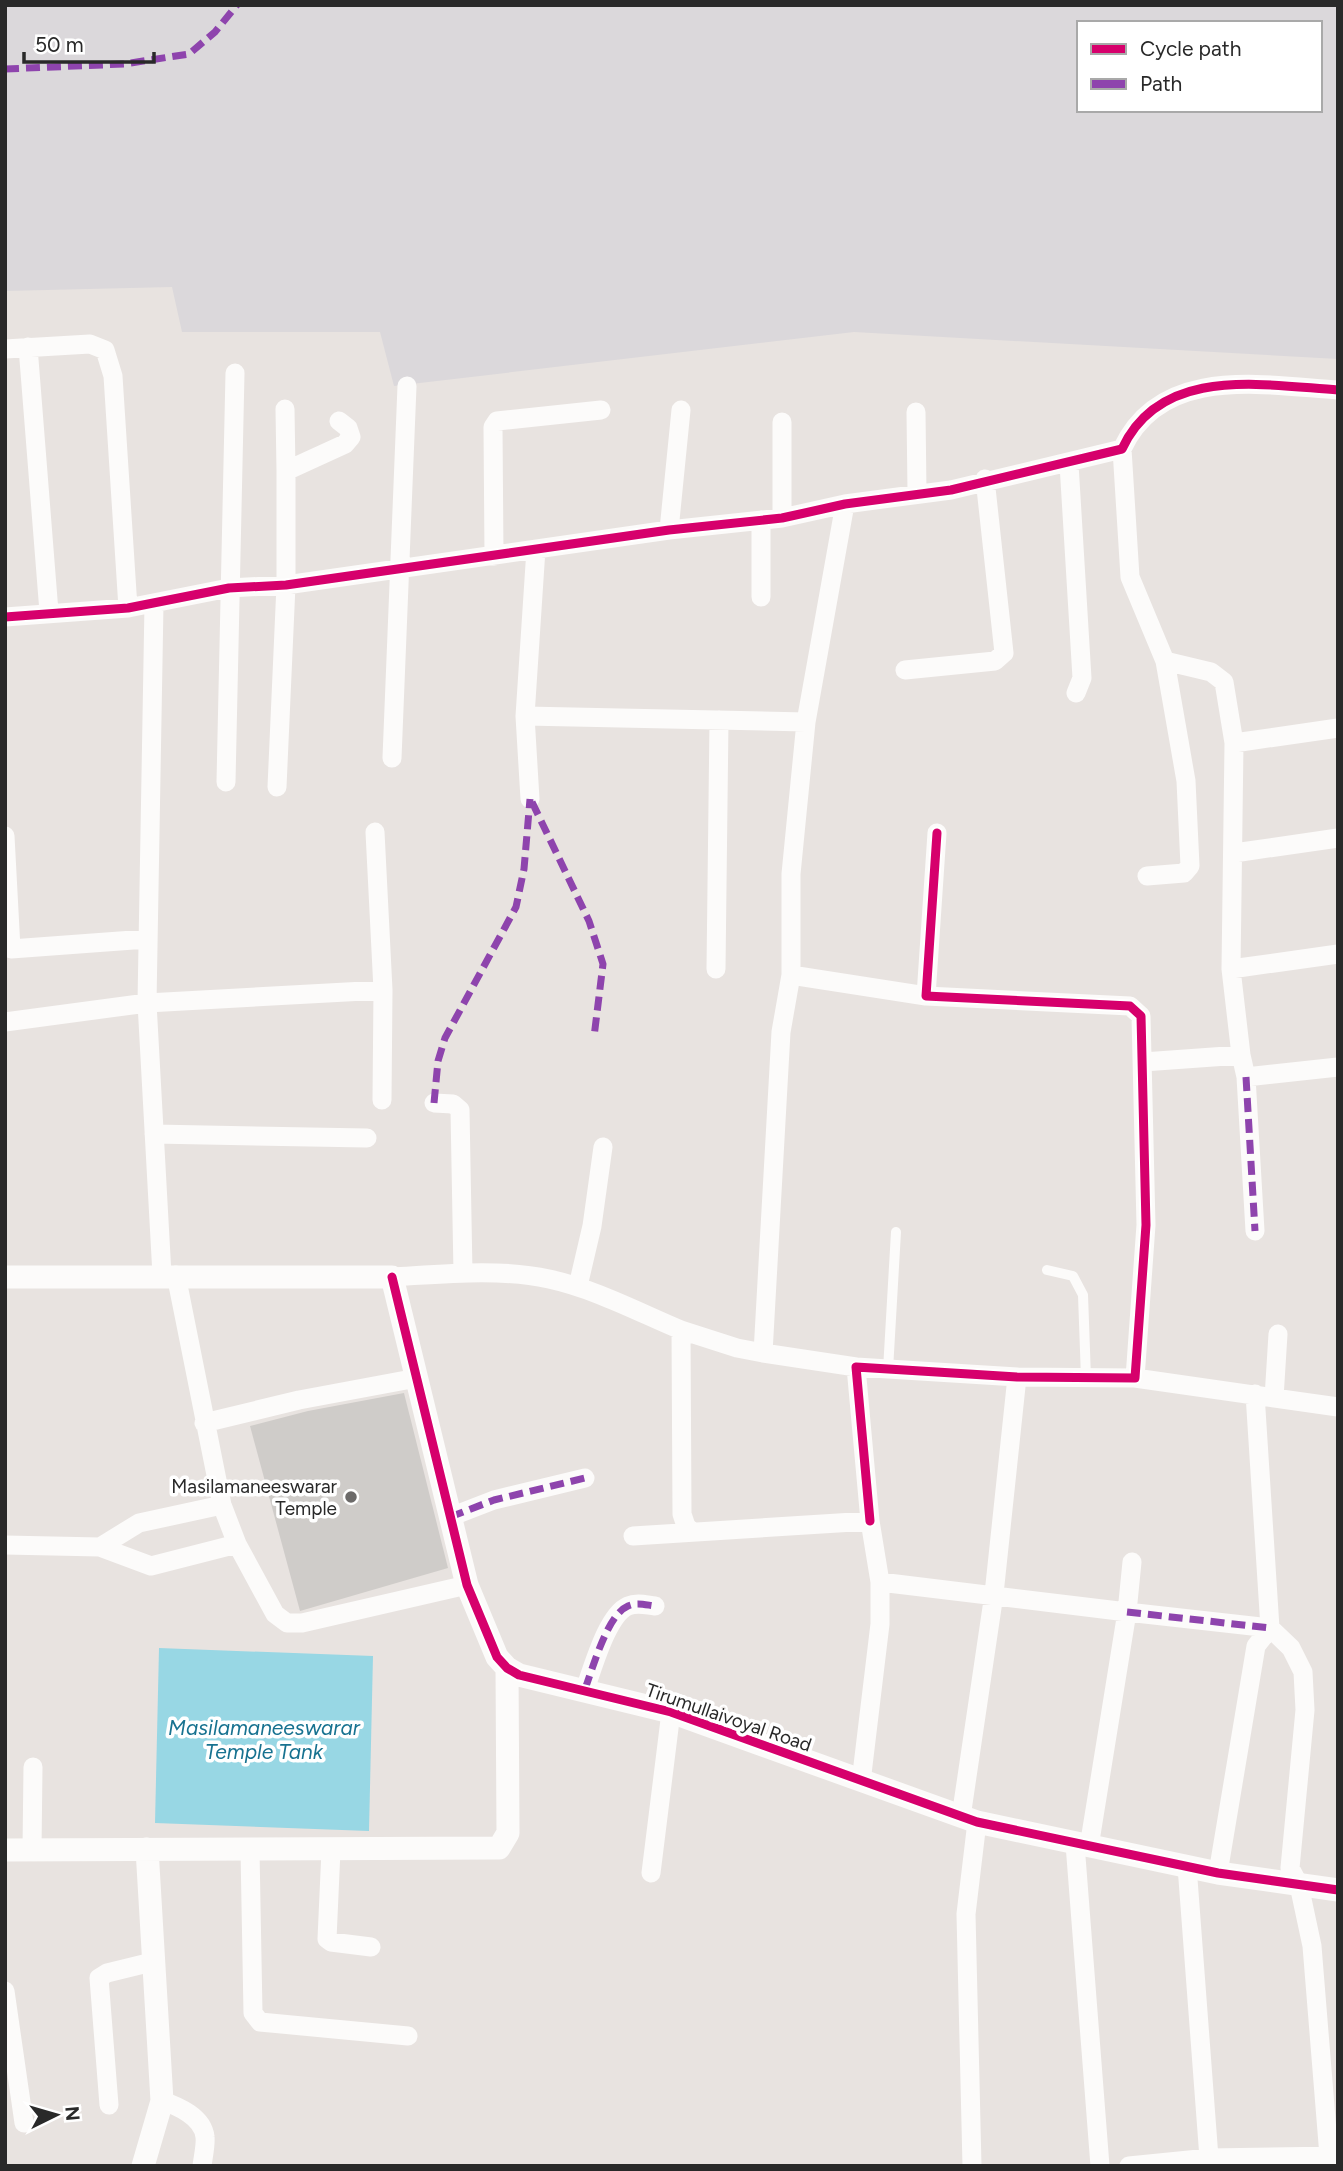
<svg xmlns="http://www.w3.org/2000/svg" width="1343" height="2171" font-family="Figtree,sans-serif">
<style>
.industrial{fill:#dbd8db;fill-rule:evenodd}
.water{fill:#98d7e4}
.building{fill:#cfccc9}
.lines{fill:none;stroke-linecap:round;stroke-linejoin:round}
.service{stroke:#fcfbfa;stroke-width:10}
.minor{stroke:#fcfbfa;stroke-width:19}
.tertiary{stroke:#fcfbfa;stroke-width:23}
.quiet{stroke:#8e44ad;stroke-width:7;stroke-dasharray:14 7;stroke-linecap:butt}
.cycleway-casing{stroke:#fff;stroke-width:13}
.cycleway{stroke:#d6006c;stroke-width:9}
.poi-dot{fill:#6c6a69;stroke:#fff;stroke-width:2.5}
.labels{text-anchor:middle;stroke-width:7;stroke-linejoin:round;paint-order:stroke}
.poi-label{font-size:19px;fill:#292929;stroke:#fff;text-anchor:end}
.street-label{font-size:19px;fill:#292929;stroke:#fff}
.water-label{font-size:21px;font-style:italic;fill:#177290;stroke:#fff}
</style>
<rect width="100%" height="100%" fill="#e8e3e0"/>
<path class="industrial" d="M5 5H1338V359L854 332 394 386 380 332H182L172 287 5 291ZM1079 23H1320V110H1079Z"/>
<path class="water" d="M159 1648 373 1656 369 1831 155 1823Z"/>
<path class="building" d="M404 1393 448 1568 300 1611 250 1426 308 1411Z"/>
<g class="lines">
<path class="service" d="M1047 1270 1073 1276 1083 1295 1086 1378
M888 1370 896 1232"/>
<path class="minor" d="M28 347 49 612
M5 349 90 344 105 350 113 376 128 608
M285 409 286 471
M916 412 917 492
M782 422V518
M1122 449 1130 577 1165 661 1186 781 1190 866 1184 873 1147 876
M1069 464 1082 678 1076 693
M845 504 806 722 791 874V975L781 1032 763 1353 856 1367
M761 520V597
M669 530 681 410
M494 556 493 427 497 421 601 410
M5 617 128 608 229 588 286 585 669 530 782 518 845 504 951 490 1122 449C1161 365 1262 385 1338 390
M1165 661 1211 672 1224 682 1234 743
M905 670 995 661 1004 653 985 479
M525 716 806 722
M1338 728 1234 743 1231 969 1241 1055 1246 1077 1338 1067
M392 758 407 386
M226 782 235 373
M277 787 286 585V471L345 444 351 437 348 428 339 421
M530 799 525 716 536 549
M375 832 383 990 382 1100
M5 836 11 949 147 939
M1234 853 1338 838
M716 969 719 720
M1231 969 1338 954
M791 975 926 996
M5 1022 147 1003 154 604
M1143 1062 1241 1055
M1246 1077 1255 1231
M434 1103 453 1104 460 1110 463 1273
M154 1134 367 1138
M162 1275 147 1003 383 990
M392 1277C443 1274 499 1268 549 1279 595 1289 638 1312 681 1330L682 1514 686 1526 691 1531
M578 1286 592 1226 603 1147
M681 1330 737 1348 763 1353
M1135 1378 1338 1407
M1274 1398 1278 1334
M204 1423 299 1400 417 1378
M450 1517 494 1500 585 1478
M870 1521 856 1367 1017 1377 1135 1378 1146 1225 1141 1016 1130 1006 926 996 937 833
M633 1536 870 1521 880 1582V1624L861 1782
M237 1544 275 1614 287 1623H302L467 1585
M5 1545 100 1547 151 1566 237 1544 222 1505 176 1275
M100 1547 139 1523 222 1505
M1132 1562 1127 1612 1270 1628 1291 1648 1303 1672 1305 1710 1290 1868 1299 1885 1312 1946 1329 2156
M880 1582 1127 1612 1089 1847
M585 1689C593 1668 607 1615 628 1606 637 1602 646 1605 655 1606
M961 1817 994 1594 1017 1377
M1075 1844 1100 2166
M32 1850 33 1767
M250 1850 253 2013 260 2022 408 2036
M331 1850 327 1939 331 1942 371 1947
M1187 1866 1209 2158
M651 1873 671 1712
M1218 1873 1256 1646 1270 1628 1255 1394
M5 1991 24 2123
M162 2101C178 2106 203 2117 205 2137 206 2145 203 2157 202 2166
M109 2105 99 1978 107 1973 152 1962
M972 2166 966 1914 977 1822
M1129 2166 1209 2158 1338 2156"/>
<path class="tertiary" d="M5 1277H392L467 1585 497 1657 507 1668 519 1675 671 1712 977 1822 1218 1873 1338 1890
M5 1850 499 1848 508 1833 507 1668
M143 2166 162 2101 147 1849"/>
<path class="quiet" d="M5 69 124 64 189 54 215 32 237 5
M532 802 589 921 603 964 594 1037
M1246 1077 1255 1231
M434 1103 438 1061 445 1038 516 907 524 869 530 799
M450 1517 494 1500 585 1478
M1127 1612 1270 1628
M585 1689C593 1668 607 1615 628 1606 637 1602 646 1605 655 1606"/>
<g class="cycleway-casing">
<path id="cycleway" d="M5 617 128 608 229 588 286 585 669 530 782 518 845 504 951 490 1122 449C1161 365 1262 385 1338 390
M392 1277 467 1585 497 1657 507 1668 519 1675 671 1712 977 1822 1218 1873 1338 1890
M870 1521 856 1367 1017 1377 1135 1378 1146 1225 1141 1016 1130 1006 926 996 937 833"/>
</g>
<use href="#cycleway" class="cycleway"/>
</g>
<circle class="poi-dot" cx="351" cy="1497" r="7"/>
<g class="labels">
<g class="poi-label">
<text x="337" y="1493">Masilamaneeswarar<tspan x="337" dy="22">Temple</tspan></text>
</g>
<g class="street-label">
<text transform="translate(729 1717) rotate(19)" y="7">Tirumullaivoyal Road</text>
</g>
<g class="water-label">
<text x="264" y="1735">Masilamaneeswarar<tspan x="264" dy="24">Temple Tank</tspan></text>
</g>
</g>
<rect width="1343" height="2171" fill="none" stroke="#292929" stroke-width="14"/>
<rect x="1077" y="21" width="245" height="91" fill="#ffffff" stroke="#a9a9a9" stroke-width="2"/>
<rect x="1091" y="44" width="35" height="10" fill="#d6006c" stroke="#a9a9a9" stroke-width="2"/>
<text x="1140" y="56" font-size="21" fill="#292929">Cycle path</text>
<rect x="1091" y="79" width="35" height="10" fill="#8e44ad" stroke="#a9a9a9" stroke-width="2"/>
<text x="1140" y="91" font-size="21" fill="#292929">Path</text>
<g transform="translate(56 2115) rotate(85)" stroke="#ffffff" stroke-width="5" paint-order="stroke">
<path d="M0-5L12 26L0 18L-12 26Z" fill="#292929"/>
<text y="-10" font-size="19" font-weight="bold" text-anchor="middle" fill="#292929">N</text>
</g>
<path d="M24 52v10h130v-10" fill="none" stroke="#292929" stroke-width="3.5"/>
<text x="35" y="52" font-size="21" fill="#292929" stroke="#ffffff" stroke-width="5" paint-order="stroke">50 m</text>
</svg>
